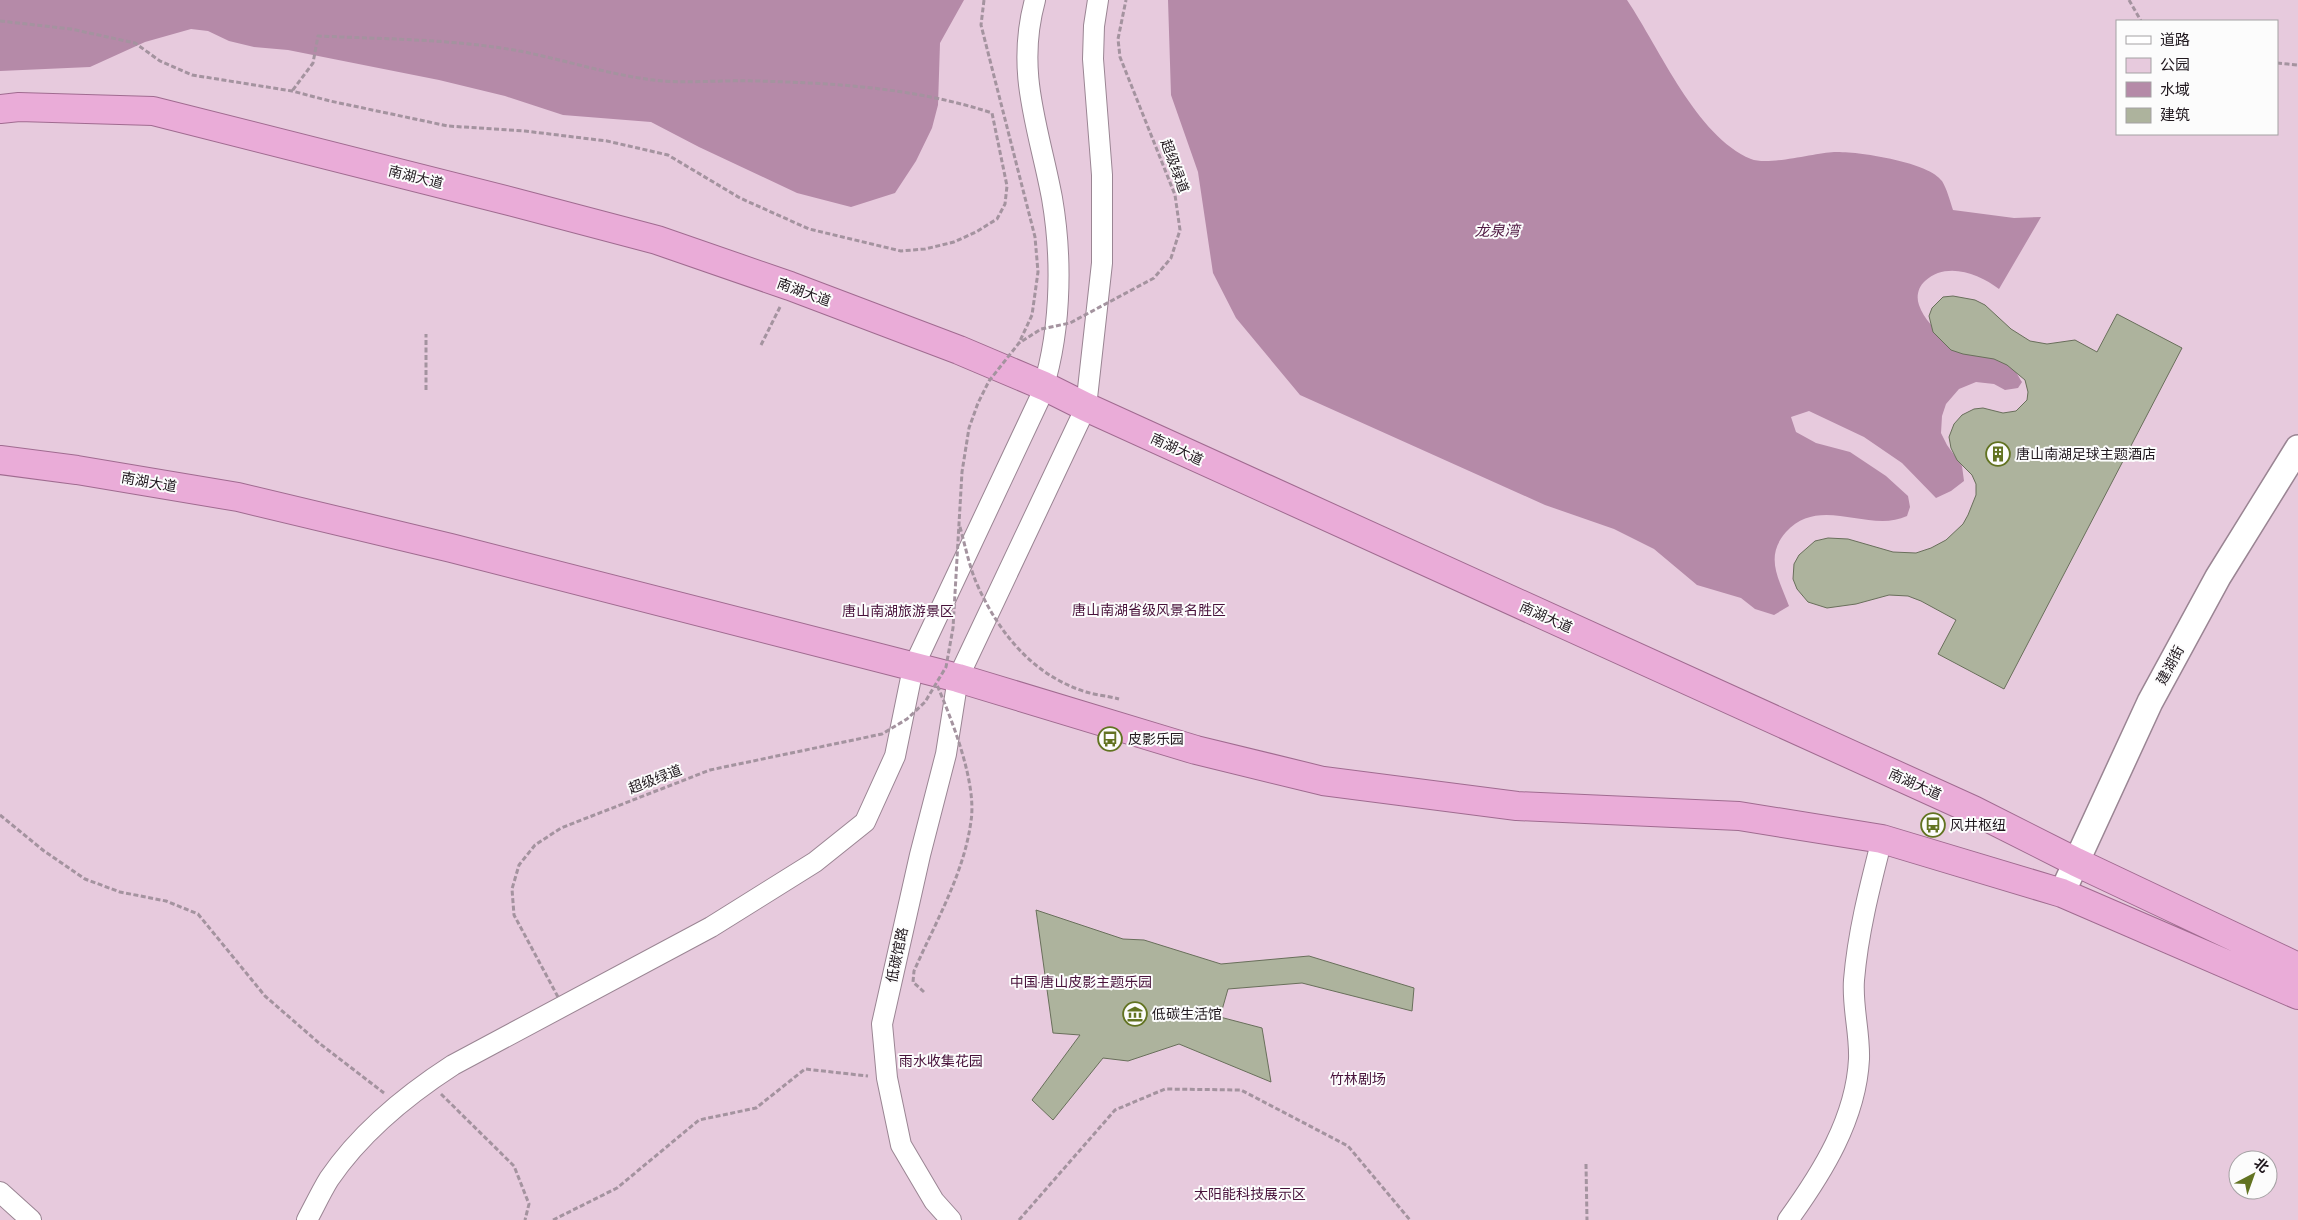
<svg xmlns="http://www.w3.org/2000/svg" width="2298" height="1220" font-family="Quicksand,'Noto Sans SC',sans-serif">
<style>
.green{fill:#e7cadd;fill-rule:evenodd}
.water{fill:#b58aa8}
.building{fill:#adb39d;stroke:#696f5b}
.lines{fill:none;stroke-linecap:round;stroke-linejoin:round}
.minor-casing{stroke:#9a8593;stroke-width:22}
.tertiary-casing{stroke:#9a8593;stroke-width:28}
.trunk-casing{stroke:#a06b90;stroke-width:30}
.path{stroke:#a4939f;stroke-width:3;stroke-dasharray:5 2.5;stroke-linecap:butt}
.minor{stroke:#fff;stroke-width:20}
.tertiary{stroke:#fff;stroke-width:25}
.trunk{stroke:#eaacd8;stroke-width:28}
.path-bridge{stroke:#a4939f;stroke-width:3;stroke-dasharray:5 2.5;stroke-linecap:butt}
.labels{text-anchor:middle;stroke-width:4;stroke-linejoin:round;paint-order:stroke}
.street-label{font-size:14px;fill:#20181e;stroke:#fcfcfc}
.poi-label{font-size:14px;fill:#20181e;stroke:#fcfcfc;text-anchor:start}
.park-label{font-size:14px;fill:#47113a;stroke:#fcfcfc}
.water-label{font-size:15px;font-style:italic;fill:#501a43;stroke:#fcfcfc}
</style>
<rect width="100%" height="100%" fill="#fee7f7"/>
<path class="green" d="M0 0H2298V1220H0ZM2117 21H2277V134H2117ZM2238 1160H2268V1190H2238Z"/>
<path class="water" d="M0 0H964L940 43 938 105 932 128 916 161 895 193 851 207 797 193 699 147 651 122 563 115 505 96 439 80 288 50 254 47 229 41 208 31 191 29 145 42 90 67 0 71Z
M1168 0H1627C1660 49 1696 136 1751 159 1768 166 1815 153 1834 152 1857 151 1929 162 1942 181 1947 189 1950 201 1953 210L2014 218 2041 217 1999 289C1979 274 1947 261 1925 281 1918 287 1916 297 1919 305 1929 334 1961 346 1987 356 1993 358 2003 359 2009 363 2014 367 2018 376 2022 382L2018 388 2005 390 1994 384 1976 382 1959 389 1946 404 1942 416 1941 433 1947 445 1962 466 1964 481 1951 491 1936 498 1902 463 1864 437 1809 411 1791 417 1796 432 1816 443 1850 452 1886 476 1908 496 1910 507 1907 516C1869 534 1820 494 1786 532 1764 557 1779 579 1789 606L1774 615 1755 609 1741 598 1697 585 1654 549 1614 529 1545 505 1300 395 1236 318 1213 273 1198 172 1171 95Z"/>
<path class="building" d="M1953 296 1975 300 1985 305 2011 329 2030 341 2047 344 2075 340 2097 352 2117 314 2182 348 2004 689 1938 654 1956 620 1921 601 1908 596 1889 595 1856 604 1827 608 1808 602 1797 589 1793 579 1794 564 1799 555 1815 541 1828 538 1848 539 1893 552 1916 553 1931 548 1946 540 1963 524 1968 515 1976 495V484L1972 475 1957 460 1951 448 1949 437 1954 424 1962 415 1974 409 1983 408 2003 413 2016 411 2027 400 2028 392 2025 380 2007 365 1994 359 1963 354 1951 350 1933 332 1929 316 1932 308 1943 297Z
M1036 910 1123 939 1144 940 1221 964 1309 956 1414 988 1412 1011 1302 983 1228 989 1220 1017 1262 1028 1271 1082 1179 1044 1128 1061 1103 1058 1053 1120 1032 1100 1080 1035 1053 1033Z"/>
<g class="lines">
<g class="minor-casing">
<path id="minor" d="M0 1192 31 1220
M307 1220C314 1207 321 1192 329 1179 361 1132 405 1096 453 1065L711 927 815 862 865 822 895 756 913 668 1039 400C1061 339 1063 262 1052 198 1039 128 1015 73 1035 0
M951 1220 934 1201 901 1145 887 1078 882 1024 920 855 946 754 958 678 1086 407 1102 263V175L1093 59 1094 26 1098 0
M1788 1220C1822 1173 1856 1119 1859 1059 1860 1033 1852 1006 1854 980 1858 932 1870 886 1882 839"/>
</g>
<g class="tertiary-casing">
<path id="tertiary" d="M2062 893 2150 702 2218 577 2298 448"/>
</g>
<g class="trunk-casing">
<path id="trunk" d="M0 109 19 107 153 111 513 202 657 240 790 286 959 350 1044 386 1086 407 1973 810 2076 862 2298 967
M0 460 77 470 238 497 451 548 958 678 1196 750 1323 781 1517 806 1739 816 1882 839 2062 893 2298 995"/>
</g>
<path class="path" d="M984 0 981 25 1035 237 1038 272 1032 315 1019 343
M2129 0 2141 21
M0 21 71 29 135 43 160 61 192 75 292 91 330 101 448 126 525 131 607 141 668 155 740 198 809 229 901 251 925 249 954 242 976 232 997 219 1005 204 1007 186 992 113C916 88 836 83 756 81 725 80 693 83 662 81 611 76 563 59 514 50 448 39 384 39 318 36L313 63 292 91
M2277 63 2298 65
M761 345 781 305
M426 390V334
M0 815 44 851 85 879 120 892 166 901 198 914 265 996 319 1043 384 1093
M441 1094 514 1166 529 1204 525 1220
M1586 1164 1587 1220
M553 1220 617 1188 699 1120 756 1108 805 1069 868 1076
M1019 1220 1115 1110 1165 1089 1241 1090 1348 1146 1410 1220"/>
<use href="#minor" class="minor"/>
<use href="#tertiary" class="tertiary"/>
<use href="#trunk" class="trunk"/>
<path class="path-bridge" d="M960 527C965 545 969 565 976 582 998 632 1032 675 1086 692 1096 695 1108 696 1119 699
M924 992 913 982 914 971C935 923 964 874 971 821 977 783 952 720 937 685
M558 997 514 915 512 889 519 865 535 845 561 828 710 770 882 734 907 719 925 702 946 667 953 628 962 472 969 428 978 403 989 381 1019 343 1041 329 1070 323 1154 278 1171 258 1180 230 1175 195 1120 57 1118 39 1126 0"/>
</g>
<defs>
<g id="building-ring" transform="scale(1.25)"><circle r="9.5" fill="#fcfcfc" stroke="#627321" stroke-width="1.5"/><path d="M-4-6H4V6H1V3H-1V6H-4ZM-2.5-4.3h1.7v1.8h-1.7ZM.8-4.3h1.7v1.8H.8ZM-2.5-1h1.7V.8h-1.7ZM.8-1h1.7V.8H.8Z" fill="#627321"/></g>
<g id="bus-ring" transform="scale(1.25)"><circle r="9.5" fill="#fcfcfc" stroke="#627321" stroke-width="1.5"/><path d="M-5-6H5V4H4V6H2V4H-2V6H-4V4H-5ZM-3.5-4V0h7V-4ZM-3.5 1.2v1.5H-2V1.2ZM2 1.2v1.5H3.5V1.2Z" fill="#627321"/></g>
<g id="museum-ring" transform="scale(1.25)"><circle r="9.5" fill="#fcfcfc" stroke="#627321" stroke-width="1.5"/><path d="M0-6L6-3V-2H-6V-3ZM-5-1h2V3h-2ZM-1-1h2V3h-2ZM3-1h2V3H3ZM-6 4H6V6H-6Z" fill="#627321"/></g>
</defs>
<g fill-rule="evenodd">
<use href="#building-ring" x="1998" y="454"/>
<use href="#bus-ring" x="1110" y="739"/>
<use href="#bus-ring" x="1933" y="825"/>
<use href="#museum-ring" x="1135" y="1014"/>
</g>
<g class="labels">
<g class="street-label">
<text transform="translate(1175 166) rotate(70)" y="5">超级绿道</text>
<text transform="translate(416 177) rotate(14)" y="5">南湖大道</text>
<text transform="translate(804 292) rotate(20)" y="5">南湖大道</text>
<text transform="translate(1177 449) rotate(25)" y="5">南湖大道</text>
<text transform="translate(149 482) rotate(10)" y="5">南湖大道</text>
<text transform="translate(1546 617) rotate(24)" y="5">南湖大道</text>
<text transform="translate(2170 665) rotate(-62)" y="5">建湖街</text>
<text transform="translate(655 779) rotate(-21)" y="5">超级绿道</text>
<text transform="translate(1915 784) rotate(24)" y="5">南湖大道</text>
<text transform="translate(897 955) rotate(-78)" y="5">低碳馆路</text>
</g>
<g class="poi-label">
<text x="2016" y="459">唐山南湖足球主题酒店</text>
<text x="1128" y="744">皮影乐园</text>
<text x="1950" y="830">风井枢纽</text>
<text x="1152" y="1019">低碳生活馆</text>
</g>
<g class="park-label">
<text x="1149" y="615">唐山南湖省级风景名胜区</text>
<text x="898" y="616">唐山南湖旅游景区</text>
<text x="1081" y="987">中国·唐山皮影主题乐园</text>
<text x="941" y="1066">雨水收集花园</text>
<text x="1358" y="1084">竹林剧场</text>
<text x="1250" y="1199">太阳能科技展示区</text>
</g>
<g class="water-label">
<text x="1497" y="236">龙泉湾</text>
</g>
</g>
<rect x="2116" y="20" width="162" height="115" fill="#fcfcfc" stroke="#a4a1a3"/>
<rect x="2126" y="36" width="25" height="8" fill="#ffffff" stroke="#a4a1a3"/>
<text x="2160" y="45" font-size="15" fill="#20181e">道路</text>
<rect x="2126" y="58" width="25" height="15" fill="#e7cadd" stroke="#a4a1a3"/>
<text x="2160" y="70" font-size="15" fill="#20181e">公园</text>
<rect x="2126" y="82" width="25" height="15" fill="#b58aa8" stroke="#a4a1a3"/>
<text x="2160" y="95" font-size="15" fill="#20181e">水域</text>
<rect x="2126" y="108" width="25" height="15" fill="#adb39d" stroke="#a4a1a3"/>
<text x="2160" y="120" font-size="15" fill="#20181e">建筑</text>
<g transform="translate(2253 1175) rotate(41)"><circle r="24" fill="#fcfcfc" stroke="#a4a1a3"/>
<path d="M0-4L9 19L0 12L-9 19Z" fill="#627321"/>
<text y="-8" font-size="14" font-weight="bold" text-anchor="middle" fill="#20181e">北</text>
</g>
</svg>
